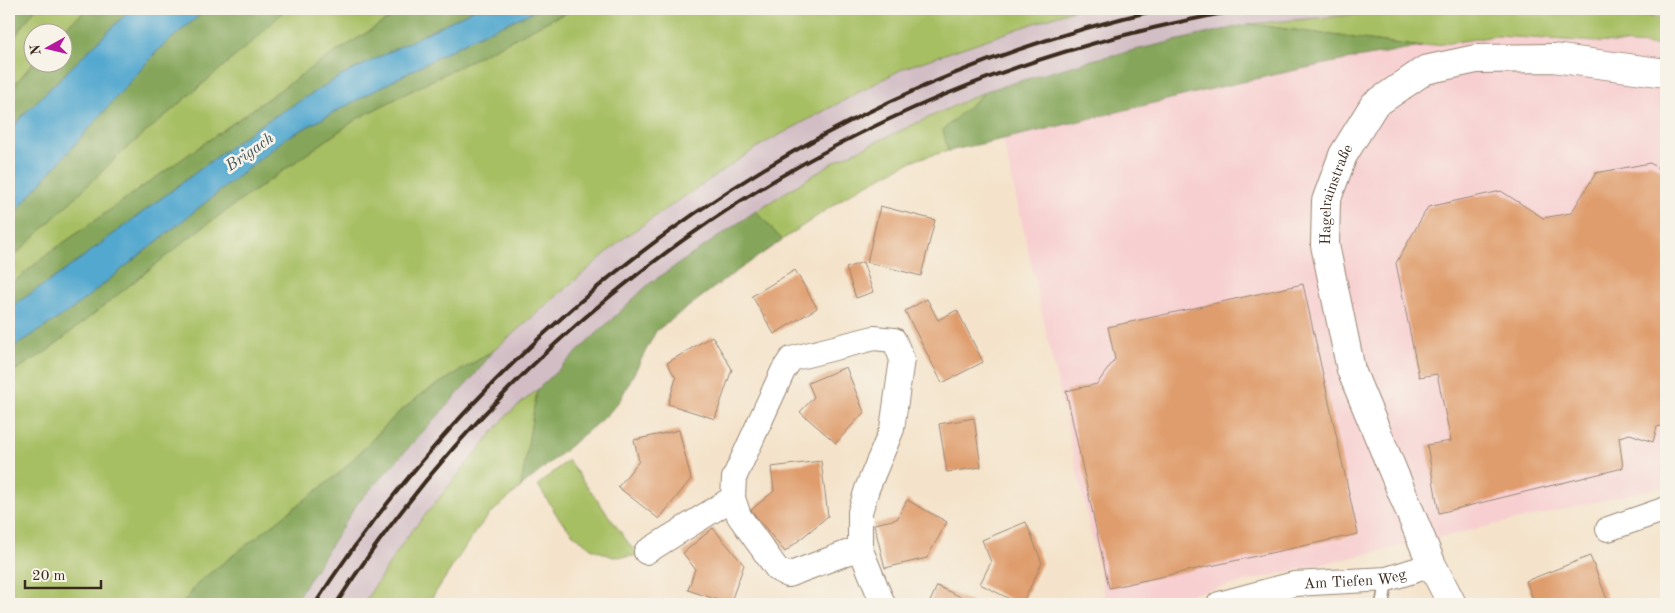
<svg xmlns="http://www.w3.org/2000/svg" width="1675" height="613" font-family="'Old Standard TT',serif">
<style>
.built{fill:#f7cfd0}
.industrial{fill:#d2bdc5}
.green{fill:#a7bf64;stroke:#717441}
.forest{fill:#85a65a;stroke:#60683c}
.water{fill:#53a8cf;stroke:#476976}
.building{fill:#df9c6c}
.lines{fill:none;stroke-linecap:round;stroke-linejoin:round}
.lane-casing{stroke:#988674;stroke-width:15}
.street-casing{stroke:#988674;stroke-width:26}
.secondary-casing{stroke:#988674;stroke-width:30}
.lane{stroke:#fff;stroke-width:12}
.street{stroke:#fff;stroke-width:24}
.secondary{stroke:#fff;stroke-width:28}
.rail{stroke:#3b2a1e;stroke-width:4}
.labels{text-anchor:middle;stroke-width:5;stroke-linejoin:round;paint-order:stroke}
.street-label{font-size:15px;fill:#3b2a1e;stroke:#f7f3e8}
.water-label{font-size:16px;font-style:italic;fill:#43565c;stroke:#f7f3e8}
</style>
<rect width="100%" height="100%" fill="#f7f3e8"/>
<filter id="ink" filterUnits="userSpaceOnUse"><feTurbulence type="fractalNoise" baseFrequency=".02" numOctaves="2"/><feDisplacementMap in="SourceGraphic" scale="10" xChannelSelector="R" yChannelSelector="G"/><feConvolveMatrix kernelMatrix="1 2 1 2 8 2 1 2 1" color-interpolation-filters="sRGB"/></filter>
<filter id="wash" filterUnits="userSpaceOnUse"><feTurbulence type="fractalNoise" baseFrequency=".0096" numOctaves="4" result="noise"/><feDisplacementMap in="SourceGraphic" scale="20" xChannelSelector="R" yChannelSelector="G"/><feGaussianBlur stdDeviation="1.12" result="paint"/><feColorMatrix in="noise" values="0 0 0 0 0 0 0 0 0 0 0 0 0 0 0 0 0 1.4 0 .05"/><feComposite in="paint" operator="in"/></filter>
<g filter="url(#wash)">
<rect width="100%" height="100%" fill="#f4e3ca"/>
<path class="built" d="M1496 36 1666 46V486L1146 604H1107L1003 139 1258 77 1359 56Z"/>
<path class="industrial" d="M1076 9H1418L1249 24 1096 59 986 91 837 160 756 211 649 284 537 390 507 415 407 537 363 604H293L357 504 474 376 493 351 625 237 759 146 904 68Z
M1520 9H1666V19L1618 12Z"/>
<path class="green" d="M35 9H88L59 32H32L33 63 9 91V45Z
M286 9H404L311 68 49 253 9 286V261L119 155 260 35Z
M576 9H1076L904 68 759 146 625 237 493 351 422 394 397 414 341 472 200 581 182 604H9V374L47 351 200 229 358 118 554 18Z
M1418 9H1520L1618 12 1666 19V46L1496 36 1422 47 1249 24Z
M986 91 943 130 948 151 914 160 854 191 782 240 756 211 837 160Z
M537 390 521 487 489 515 475 532 428 604H363L407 537 507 415Z
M568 460 638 556 613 557 591 548 572 533 558 517 538 485Z"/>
<path class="forest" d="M9 9H35L9 45Z
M88 9H131L24 114 9 132V91L33 63 62 62V32H59Z
M207 9H286L260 35 119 155 9 261V219L159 49Z
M404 9H475L339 77 254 129 60 274 9 308V286L49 253 311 68Z
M539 9H576L554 18 358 118 200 229 47 351 9 374V350L71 310 286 138 477 36Z
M1249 24 1422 47C1261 71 1107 118 948 151L943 130 986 91 1096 59Z
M756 211 782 240 724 280 656 331 620 400 608 414 521 487 537 390 649 284Z
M493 351 474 376 357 504 293 604H182L200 581 341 472 397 414 422 394Z"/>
<path class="water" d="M131 9H207L159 49 9 219V132L24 114Z
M475 9H539L477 36 286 138 71 310 9 350V308L60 274 254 129 339 77Z"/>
<g id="blocks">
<path class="building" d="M1650 163 1666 173V425L1657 427 1653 442 1630 434 1619 437 1623 468 1439 513 1427 445 1451 441 1437 374 1419 377 1396 263 1428 207 1501 191 1543 218 1571 213 1596 173Z
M880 206 935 220 921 276 867 262Z
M863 262 873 292 856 298 846 268Z
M795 270 817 308 774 334 752 296Z
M1303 284 1358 534 1109 588 1066 391 1097 384 1115 359 1108 327Z
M927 299 938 320 957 310 983 362 942 383 905 311Z
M712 336 732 369 715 419 668 404 676 378 667 363Z
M846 367 864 412 836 443 800 412 814 397 808 383Z
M974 418 981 467 947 472 939 424Z
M679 430 691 479 659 519 618 487 639 461 634 440Z
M821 461 828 516 785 552 751 510 774 491 771 467Z
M907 500 947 522 927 558 885 568 874 524 897 519Z
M1026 522 1042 563 1022 604H1020L980 584 991 562 982 540Z
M713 528 744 565 730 604 688 590 695 569 683 553Z
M1590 556 1609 604H1535L1526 581Z
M937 586 972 602 971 604H929Z"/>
</g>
</g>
<g filter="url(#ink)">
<use href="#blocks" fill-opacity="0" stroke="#988674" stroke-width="1"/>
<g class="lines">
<g class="lane-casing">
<path id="lane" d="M1382 604 1387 579"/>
</g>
<g class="street-casing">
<g id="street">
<path d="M1608 529 1666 509"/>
<path d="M860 548 788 575 777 569 739 516 733 498 734 478 783 371 791 359 874 338 894 340 902 359 892 429 867 489 860 512V548L883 604"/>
<path d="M646 552 733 498"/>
<path id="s1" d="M1219 604 1294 584 1387 579 1432 565"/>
</g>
</g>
<g class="secondary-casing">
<g id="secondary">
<path id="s2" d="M1452 604 1432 565 1351 370 1325 245 1326 201 1343 155 1374 105 1425 70 1476 59 1553 58 1666 73"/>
</g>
</g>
<use href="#lane" class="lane"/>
<use href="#street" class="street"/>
<use href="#secondary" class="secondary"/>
<path class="rail" d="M315 604C350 549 391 497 434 447 624 228 877 73 1161 9
M336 604C486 371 710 186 969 85 1058 50 1150 26 1245 9"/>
</g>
</g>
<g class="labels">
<g class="street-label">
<text dy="5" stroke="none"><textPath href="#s2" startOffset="435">Hagelrainstraße</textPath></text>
<text dy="5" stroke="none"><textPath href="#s1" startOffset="139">Am Tiefen Weg</textPath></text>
</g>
<g class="water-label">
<text transform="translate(249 151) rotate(-35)" y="6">Brigach</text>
</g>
</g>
<rect width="1675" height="613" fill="none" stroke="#f7f3e8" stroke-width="30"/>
<g transform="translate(48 48) rotate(262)"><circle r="24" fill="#f7f3e8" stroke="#aca397"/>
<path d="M0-4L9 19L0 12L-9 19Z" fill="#b5179e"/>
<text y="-8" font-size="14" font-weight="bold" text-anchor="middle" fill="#3b2a1e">N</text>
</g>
<path d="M25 580v8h76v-8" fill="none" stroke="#3b2a1e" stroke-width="2.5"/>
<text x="32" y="580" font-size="15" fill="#3b2a1e" stroke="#f7f3e8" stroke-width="4" paint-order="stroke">20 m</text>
</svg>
